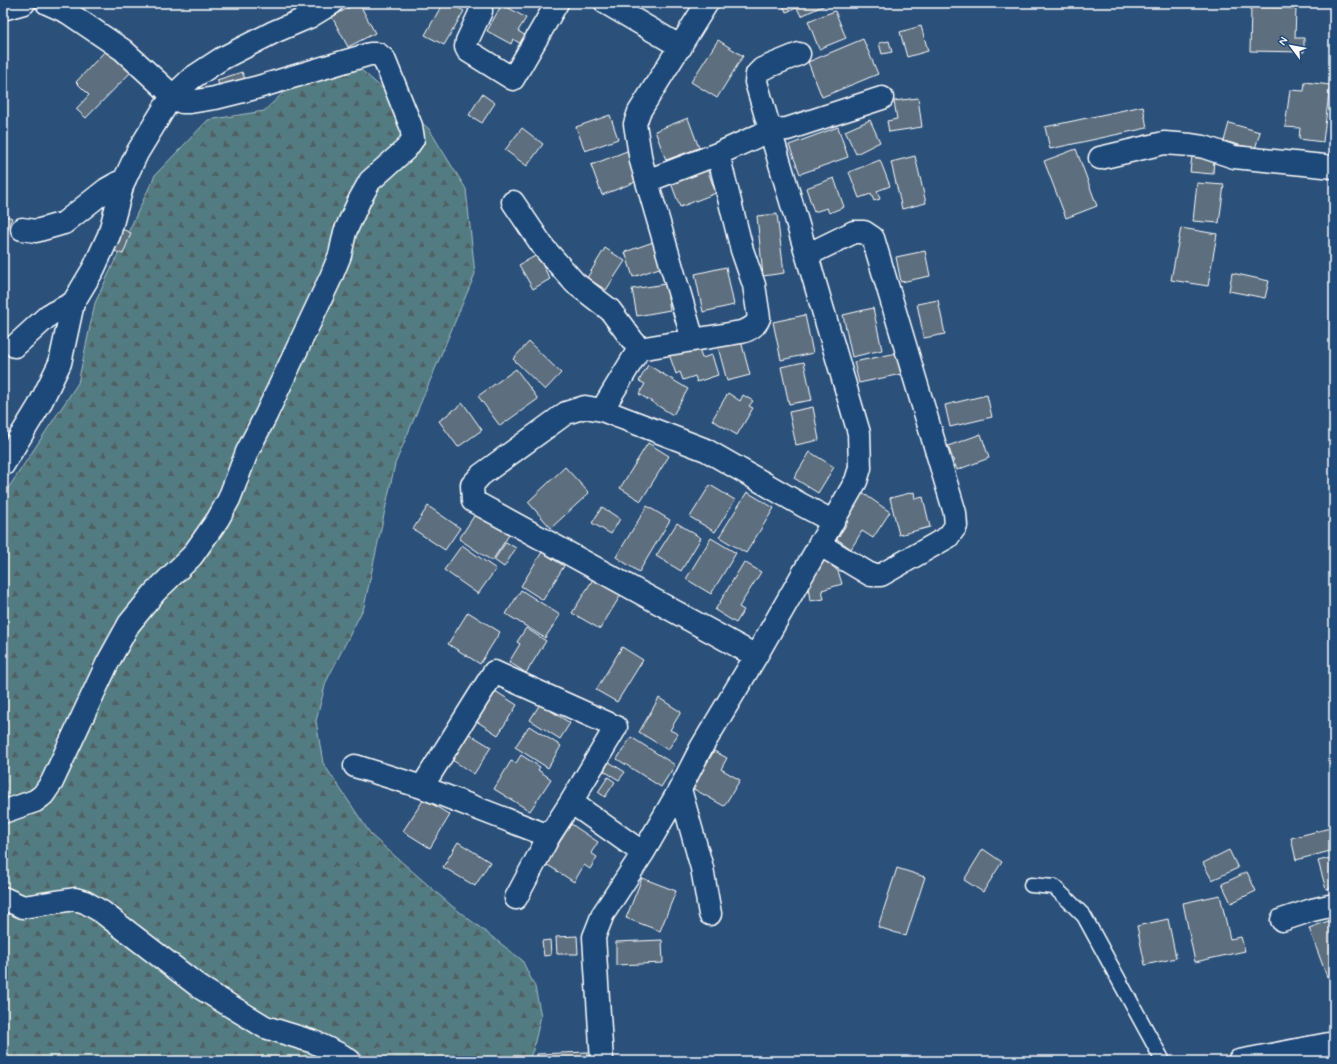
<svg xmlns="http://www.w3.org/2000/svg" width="1337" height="1064" font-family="Mynerve,sans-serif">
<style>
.forest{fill:url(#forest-firs);stroke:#a9bdc0}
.building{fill:#5d6e7e;stroke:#fff}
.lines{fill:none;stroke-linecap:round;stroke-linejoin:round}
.service-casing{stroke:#fff;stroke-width:17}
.minor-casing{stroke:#fff;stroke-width:25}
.service{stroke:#1f4a7a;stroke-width:14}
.minor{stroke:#1f4a7a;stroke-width:22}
</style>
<defs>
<pattern id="forest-firs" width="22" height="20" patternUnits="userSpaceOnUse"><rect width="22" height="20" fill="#537b82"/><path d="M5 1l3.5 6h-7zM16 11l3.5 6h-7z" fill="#4f6164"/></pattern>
</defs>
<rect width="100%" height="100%" fill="#2b517b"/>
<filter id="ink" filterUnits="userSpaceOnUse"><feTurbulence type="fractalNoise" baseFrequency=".025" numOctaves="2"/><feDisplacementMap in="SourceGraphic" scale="8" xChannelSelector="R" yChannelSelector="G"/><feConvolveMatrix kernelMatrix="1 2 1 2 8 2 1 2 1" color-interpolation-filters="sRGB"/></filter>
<g filter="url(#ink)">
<path class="forest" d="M359 68 429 129 466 189 475 274 395 464 364 607 326 682 316 721 323 763 372 836 452 906 522 960 535 987 541 1016 533 1050 528 1061H3V496L78 383 95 303 155 175 208 120 264 111 303 74Z"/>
<path class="building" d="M357 3H359L375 33 348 47 332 17Z
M443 3H449L464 11 444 45 425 35Z
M782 3H827V4L801 16 797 8 786 12Z
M502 4 526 18 518 31 526 36 521 44 513 39 511 44 487 31Z
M1251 7 1296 8 1295 38H1304V52L1250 51Z
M835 11 846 38 819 49 808 21Z
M921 26 928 51 907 57 900 32Z
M863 39 878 74 822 97 808 62Z
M718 40 743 56 717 98 691 82Z
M889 41 892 52 882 54 879 43Z
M107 49 131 72 86 118 76 109 89 95 76 82Z
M242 72 245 79 220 87 217 80Z
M1305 82 1330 85 1323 142 1299 139 1300 128 1285 127 1290 90 1304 91Z
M482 94 495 103 482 123 469 115Z
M918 98 922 127 889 132 887 121 897 119 894 101Z
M1331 100H1334V125H1331Z
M1143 106 1147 128 1050 149 1045 127Z
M610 115 618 139 585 151 576 127Z
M688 118 699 148 666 160 655 131Z
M870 120 880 142 856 154 845 131Z
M1229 123 1260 132 1255 149 1224 141Z
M838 127 848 157 800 174 789 145Z
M522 128 543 144 527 166 505 150Z
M1329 135H1334V157H1331Z
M1076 149 1097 206 1066 218 1044 161Z
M627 151 638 181 602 195 591 165Z
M915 156 926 203 902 209 891 162Z
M1192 156 1214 159 1213 174 1190 172Z
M880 160 890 186 877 191 880 199 874 201 871 194 859 198 849 172Z
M707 169 716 193 680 207 671 183Z
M834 178 844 207 829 213 827 208 814 212 806 188Z
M1197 183 1224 185 1219 223 1193 221Z
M777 214 784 273 763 276 757 216Z
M3 215 12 218 3 240Z
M120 228 131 233 123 254 112 250Z
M1181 228 1217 234 1208 286 1171 280Z
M656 241 665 266 633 277 625 252Z
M605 248 625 261 606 290 587 278Z
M925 251 930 276 901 282 896 257Z
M537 255 550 279 533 289 519 265Z
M726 267 734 305 703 312 695 274Z
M1232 273 1269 281 1265 298 1229 291Z
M666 284 670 310 637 316 632 289Z
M938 300 945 334 924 338 917 304Z
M873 308 882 350 852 357 843 315Z
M805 315 813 353 781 360 773 322Z
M741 341 750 375 727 381 718 347Z
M529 342 561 373 545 390 513 359Z
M697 345 702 358 712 355 718 375 697 382 695 376 683 380 680 372 676 374 669 354Z
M897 353 901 374 859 383 854 362Z
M804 362 812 400 789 404 781 367Z
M648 365 688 389 673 415 639 394 645 384 639 381Z
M516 369 538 399 500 426 478 396Z
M728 393 740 401 743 395 753 401 749 406 753 408 737 435 712 420Z
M987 395 992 417 950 427 945 405Z
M463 403 482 430 458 447 439 421Z
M813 407 819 440 796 445 789 412Z
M981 434 989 458 957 470 948 446Z
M648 443 669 456 641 501 620 488Z
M810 452 834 467 818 493 794 478Z
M565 467 589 493 551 528 528 502Z
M710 485 735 500 715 532 690 517Z
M860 491 890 512 873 538 862 531 851 549 837 539 848 522 842 518Z
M747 492 774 508 746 553 719 537Z
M914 492 915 499 923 497 930 527 899 535 890 498Z
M428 506 460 528 445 550 413 529Z
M647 506 670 520 639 572 616 557Z
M602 507 620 519 611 534 592 523Z
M476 513 509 535 492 561 459 539Z
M677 523 701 538 681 571 656 556Z
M711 538 736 553 711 594 686 579Z
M506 542 516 548 504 567 494 560Z
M462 545 496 569 478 594 444 570Z
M542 552 564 566 543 600 521 586Z
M824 559 838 571 842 584 822 590 824 599 810 601 808 586Z
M744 562 761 572 739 607 744 610 736 623 715 610Z
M595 576 622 593 600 629 572 613Z
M521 590 560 615 545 638 506 614Z
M468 612 500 632 480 664 448 644Z
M526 628 546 641 526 673 509 662 520 644 517 642Z
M622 647 643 660 617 702 596 690Z
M492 689 517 705 498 735 473 719Z
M659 698 681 712 670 730 678 734 668 750 639 732Z
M540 704 570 723 560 739 530 720Z
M529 726 561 746 548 768 515 747Z
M466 732 491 747 474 774 449 758Z
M631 737 675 765 661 787 617 759Z
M714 751 727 758 721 769 740 780 724 806 692 788Z
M521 755 540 767 538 770 551 779 530 811 494 789 511 761 516 763Z
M609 762 625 772 619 780 604 771Z
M608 777 615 782 605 797 598 792Z
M424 799 450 815 430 848 403 831Z
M571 824 598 842 591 853 597 857 590 869 584 865 574 882 546 864Z
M1334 827V850L1296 860 1291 838Z
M458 842 490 862 475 886 443 867Z
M983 849 1002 862 983 892 964 880Z
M1229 850 1238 868 1212 880 1203 863Z
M1334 857V887L1326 889 1318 861Z
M897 868 925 877 906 936 878 927Z
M1247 872 1256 891 1231 903 1222 884Z
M642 878 676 891 660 931 626 918Z
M1220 895 1230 939 1241 937 1245 951 1195 962 1183 903Z
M1168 919 1176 958 1145 965 1137 926Z
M1334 919V975L1327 977 1309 928Z
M577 936 578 954H557L556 937Z
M550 940 551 955 544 956 542 941Z
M662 940 663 963 616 965V942Z
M588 1052V1061H537V1054Z"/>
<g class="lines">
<g class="service-casing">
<path id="service" d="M1031 885 1054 887 1068 900 1084 916 1163 1061"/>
</g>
<g class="minor-casing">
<path id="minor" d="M479 3 481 11 467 41 466 47 468 51 513 79 557 3
M606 3 681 47
M3 9 24 3
M720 153 719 158 742 250 754 285 759 318C756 326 749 330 741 332L639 349 602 410 706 450 802 505 832 521
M1100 158 1164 143 1191 145 1204 147 1234 157 1334 167
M647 181 720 153 771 130 787 129 882 98
M513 202 544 248 575 283 610 310 639 349
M22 229 36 231 64 223 107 189 125 179
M807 255 854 232H864L873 238 955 513 956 526 948 537 881 575H871L819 544
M693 340 641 161 635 124 639 112 707 3
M15 346 49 315 73 303
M602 410 585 407 566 413 481 475 472 485 473 501 756 656
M3 465 39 406 60 363 73 303 94 268 109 235 123 183 137 153 165 107 173 96 192 78 221 59 274 32 309 17 332 3
M355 766 422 787
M680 789 702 868 710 914
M571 802 643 853
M3 812 35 801 43 795 52 782 108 662 129 624 155 592 192 556 218 519 229 499 247 452 266 415 331 277 340 255 345 232 360 199 370 181 406 149 413 139 411 126 384 59 378 54H370L255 88 215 98 190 102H182L173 96 123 50 67 12 47 3
M3 898 23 907 75 899 85 902 102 912 201 988 265 1027 314 1042 341 1055 350 1061
M516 898 549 836 571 802 616 727 494 672 422 787 549 836
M1282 920 1312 910 1334 905
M602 1061 594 937 603 914 643 853 680 789 701 748 756 656 856 481 860 468 859 433 756 82 757 74 762 69 799 54
M1239 1061 1334 1043"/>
</g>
<use href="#service" class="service"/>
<use href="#minor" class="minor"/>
</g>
</g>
<rect width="1337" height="1064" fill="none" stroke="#1f4a7a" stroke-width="16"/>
<rect x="8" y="8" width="1321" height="1048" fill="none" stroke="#fff" stroke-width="1.5" filter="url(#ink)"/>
<g transform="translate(1291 46) rotate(302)" stroke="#1f4a7a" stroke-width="3" paint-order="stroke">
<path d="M0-3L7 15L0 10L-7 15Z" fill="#ffffff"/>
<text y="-6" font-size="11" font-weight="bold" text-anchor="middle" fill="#ffffff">N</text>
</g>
</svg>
